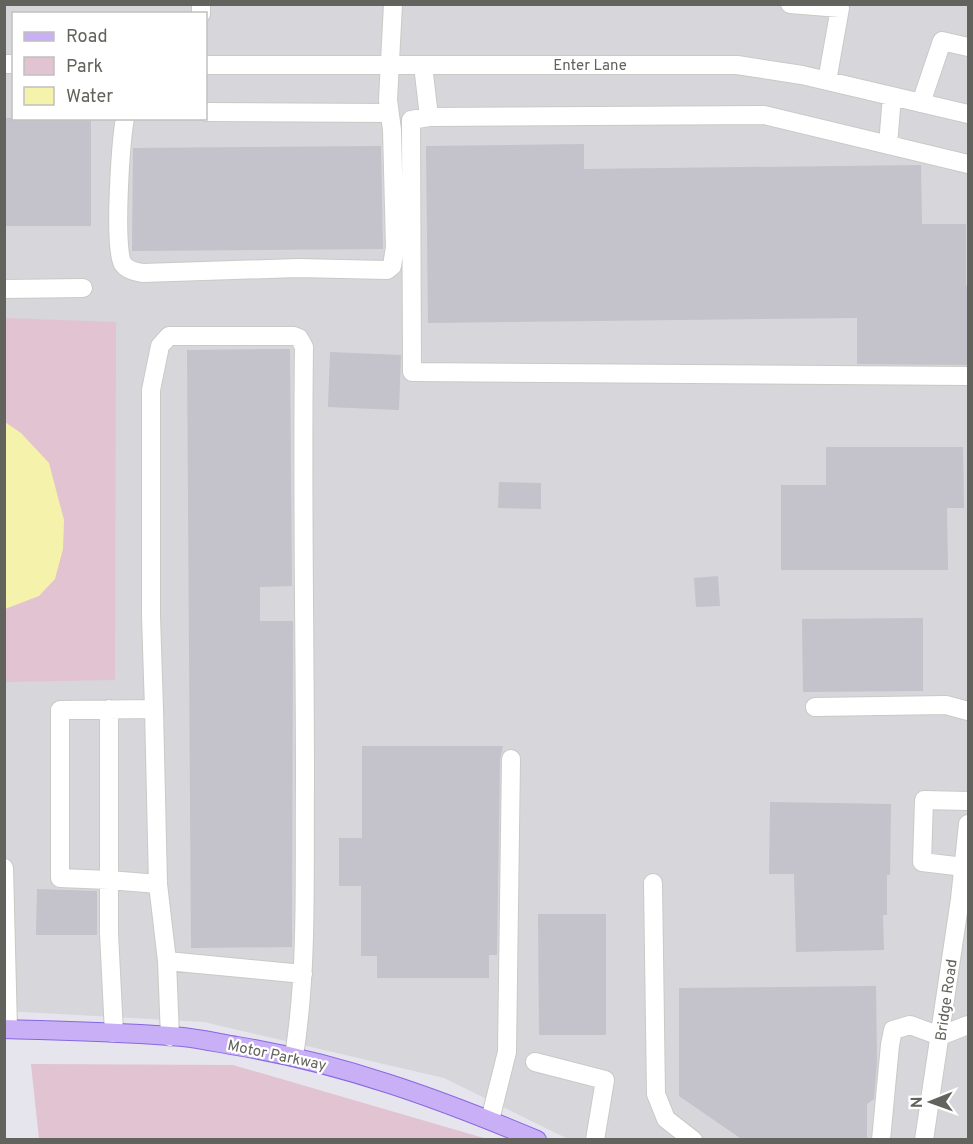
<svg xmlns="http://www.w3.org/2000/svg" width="973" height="1144" font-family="Overpass,sans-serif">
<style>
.industrial{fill:#d7d6db;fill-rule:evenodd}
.green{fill:#e1c3d1}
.water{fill:#f5f2ab}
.building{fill:#c4c2ca}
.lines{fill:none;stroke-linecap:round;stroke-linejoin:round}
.minor-casing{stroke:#c9cac5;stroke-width:20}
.major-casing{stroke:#8568e1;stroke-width:20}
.minor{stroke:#fff;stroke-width:18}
.major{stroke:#c9b0f6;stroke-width:18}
.labels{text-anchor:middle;stroke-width:4.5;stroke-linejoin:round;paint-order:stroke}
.street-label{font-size:15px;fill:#62635c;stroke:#fff}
</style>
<rect width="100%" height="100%" fill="#e6e4ed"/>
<path class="industrial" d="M4 5H968V1139H568L444 1078 204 1022 5 1011ZM14 14H206V118H14Z"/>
<path class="green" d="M5 318 116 322 115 680 5 682Z
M31 1064 233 1065 487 1139H39Z"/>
<path class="water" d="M5 422 21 433 49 463 64 520 63 549 55 579 39 596 5 609Z"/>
<path class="building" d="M4 118H91V226H4Z
M584 144V169L921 165 922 224H966V286H969V365L857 364V318L428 323 426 146Z
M381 146 383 249 132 251 133 148Z
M290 349 292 586 260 587V621H293L292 947 191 948 187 350Z
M330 352 401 355 399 410 328 407Z
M826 447H963L964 508H947L948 570H781V485H826Z
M499 482 541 483V509L498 508Z
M718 576 720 606 696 607 694 578Z
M923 618V691L803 692 802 619Z
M362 746H503L500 759 497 955H489V978H377V956H361V886H339V838H362Z
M770 802 891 804 890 875H887V915H883L884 950 796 952 794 874H769Z
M37 889 97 891V935H36Z
M538 914H606V1035H539Z
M876 986 877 1063 874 1099 867 1104V1140H743L679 1096V988Z"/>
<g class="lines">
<g class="minor-casing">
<path id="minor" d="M790 4 840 8 827 81
M201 14V4
M4 64H14
M206 65H737L802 75 968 114
M423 65 429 117 411 120 412 372 968 376
M921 103 942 41 968 47
M206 112 389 113
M429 117 764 115 968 164
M125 118C121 140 113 248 123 264 127 270 136 272 143 273L298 268 387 270 392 266 395 247 392 130 388 100 393 4
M888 145 892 96
M4 289 83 288
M815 707 946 705 968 711
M109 709V880L158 884 167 961 303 974
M154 709 158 884
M964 867 922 862 924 800 968 801
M4 868 8 1029
M653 883 656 1094 666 1119 693 1140
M167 961 170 1037
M114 1033 109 933V880L60 878V710L154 709 151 616V390L160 346 169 336H294L299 338 304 347C302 493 305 638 305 784 304 875 308 967 294 1056
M940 1036 968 1025
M535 1062 605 1080 595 1140
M490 1120 507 1052 511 759
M881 1140 890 1045 893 1030 910 1025 940 1036
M924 1140 960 899 968 824"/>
</g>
<g class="major-casing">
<path id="major" d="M4 1029C64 1031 123 1032 183 1037 201 1039 219 1043 237 1046 341 1063 440 1099 537 1140"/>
</g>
<use href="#minor" class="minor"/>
<use href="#major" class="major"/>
</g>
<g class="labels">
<g class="street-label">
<text x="590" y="70">Enter Lane</text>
<text transform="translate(946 1000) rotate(-82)" y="5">Bridge Road</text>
<text transform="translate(277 1055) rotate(12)" y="5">Motor Parkway</text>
</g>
</g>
<rect width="973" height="1144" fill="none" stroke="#62635c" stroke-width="12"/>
<rect x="12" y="12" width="195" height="108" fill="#ffffff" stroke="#c0c1be" stroke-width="1.5"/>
<rect x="24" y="32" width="30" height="9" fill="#c9b0f6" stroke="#c0c1be" stroke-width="1.5"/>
<text x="66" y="42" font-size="18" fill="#62635c">Road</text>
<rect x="24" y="57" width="30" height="18" fill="#e1c3d1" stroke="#c0c1be" stroke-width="1.5"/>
<text x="66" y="72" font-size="18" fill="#62635c">Park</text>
<rect x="24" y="87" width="30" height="18" fill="#f5f2ab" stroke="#c0c1be" stroke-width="1.5"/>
<text x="66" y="102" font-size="18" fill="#62635c">Water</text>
<g transform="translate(931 1102) rotate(269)" stroke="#ffffff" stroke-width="4.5" paint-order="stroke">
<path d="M0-4.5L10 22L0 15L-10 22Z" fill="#62635c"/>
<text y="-9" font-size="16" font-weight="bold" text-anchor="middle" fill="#62635c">N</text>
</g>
</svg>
